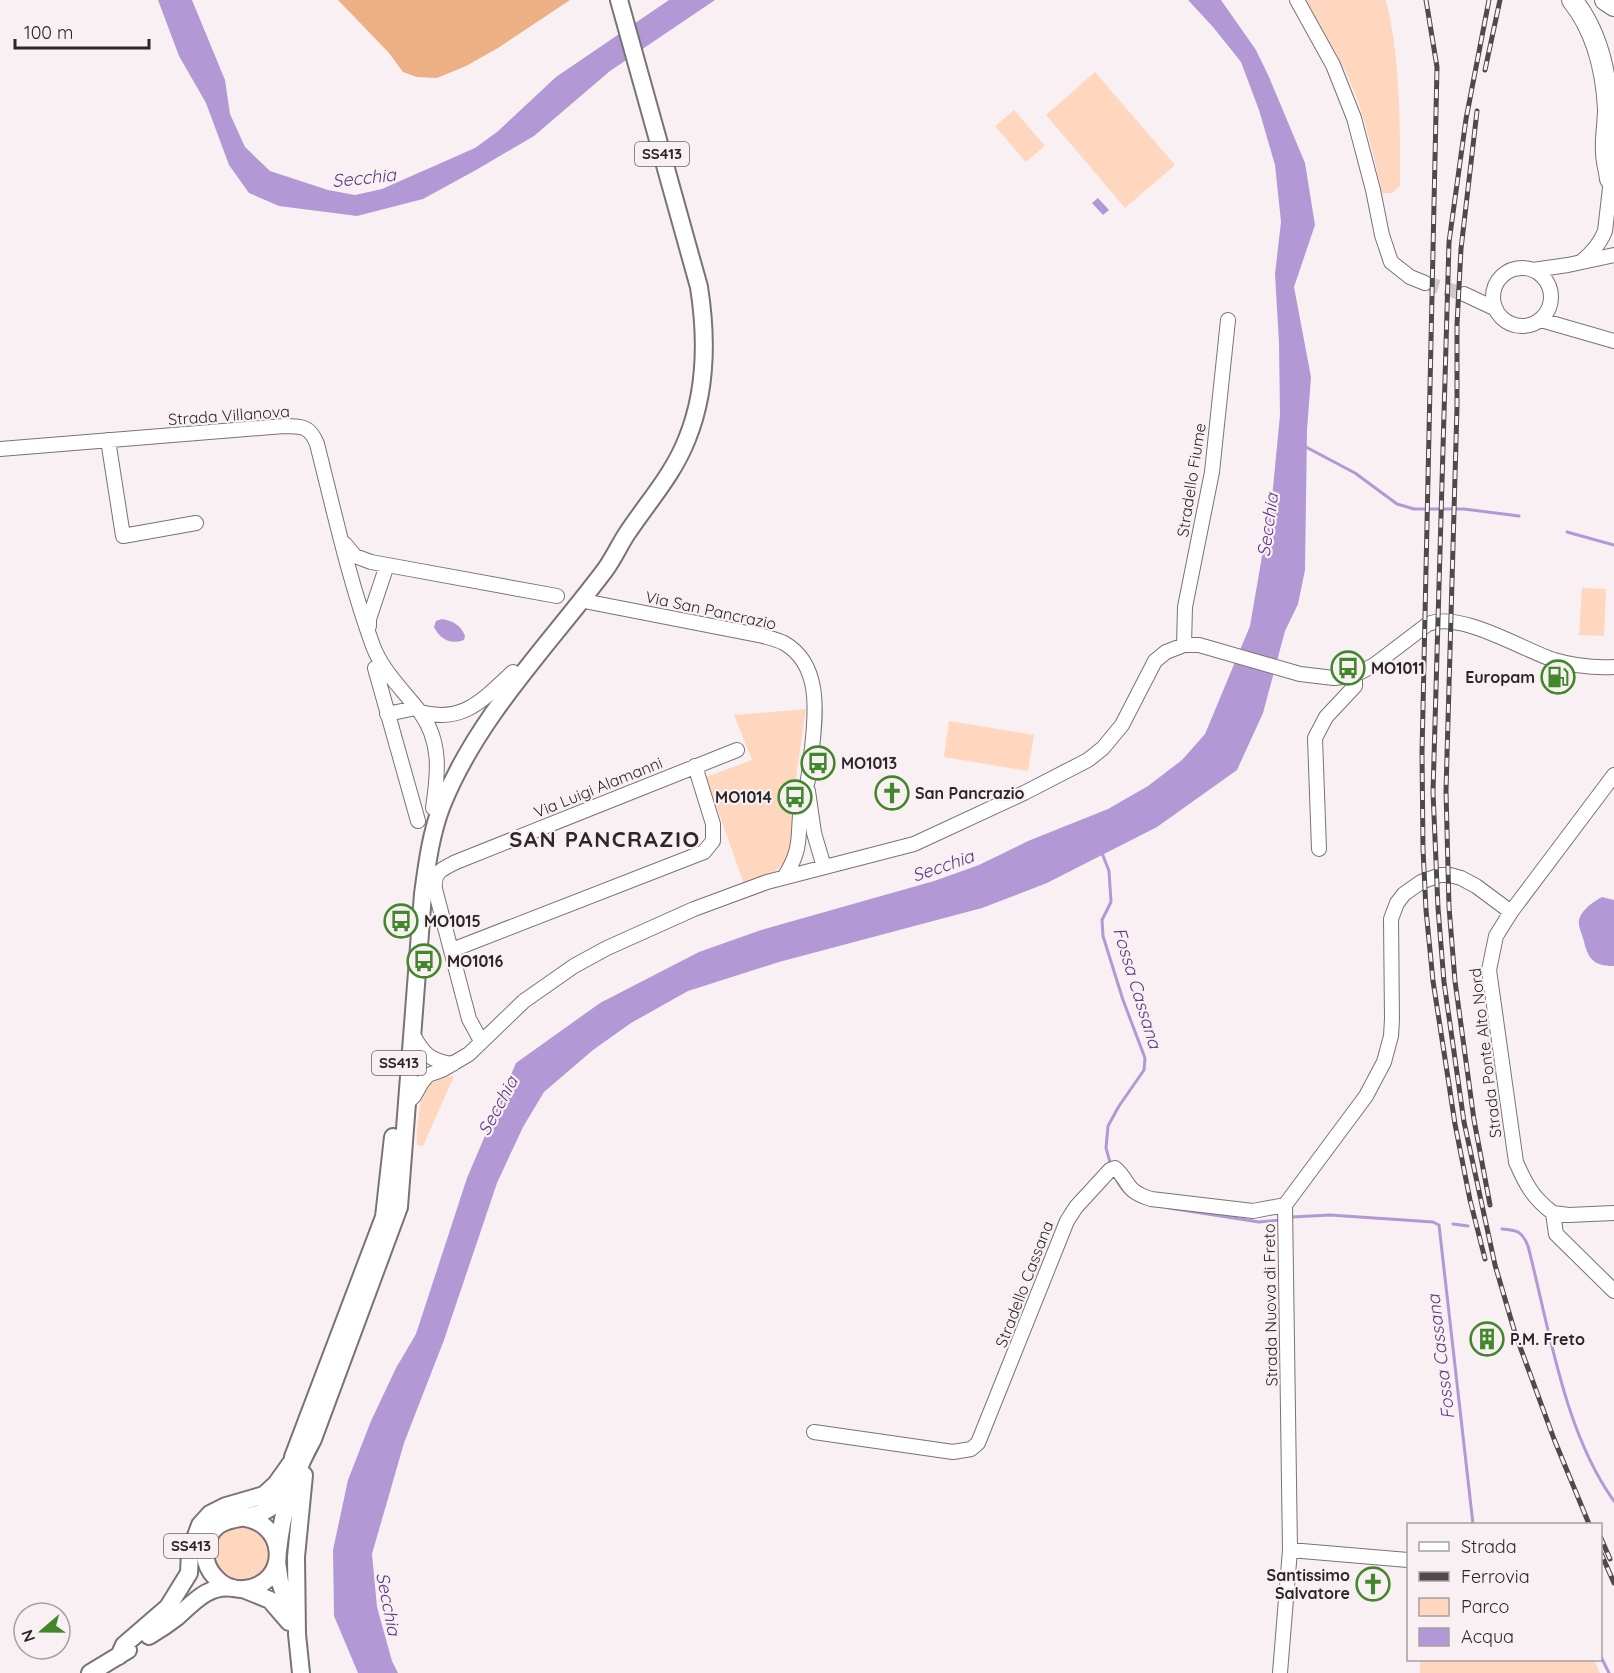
<svg xmlns="http://www.w3.org/2000/svg" width="1614" height="1673" font-family="Quicksand,sans-serif">
<style>
.green{fill:#fed7be}
.forest{fill:#edaf84}
.water{fill:#b298d5}
.lines{fill:none;stroke-linecap:round;stroke-linejoin:round}
.stream{stroke:#b298d5;stroke-width:3}
.minor-tunnel{stroke:#d0c8ca;stroke-width:14;stroke-dasharray:14 7;stroke-linecap:butt}
.minor-casing{stroke:#7a7274;stroke-width:16}
.major-casing{stroke:#7a7274;stroke-width:20}
.highway-casing{stroke:#7a7274;stroke-width:22}
.minor{stroke:#fff;stroke-width:14}
.major{stroke:#fff;stroke-width:16}
.highway{stroke:#fff;stroke-width:20}
.rail-casing{stroke:#4e494b;stroke-width:5}
.rail{stroke:#f9f0f3;stroke-width:3;stroke-dasharray:9;stroke-linecap:butt}
.labels{text-anchor:middle;stroke-width:4.5;stroke-linejoin:round;paint-order:stroke}
.shield{fill:#f9f0f3;stroke:#696365;stroke-width:1.5}
.shield-label{font-size:15px;font-weight:bold;fill:#2b2728}
.street-label{font-size:16px;fill:#2b2728;stroke:#f9f0f3}
.poi-label{font-size:16px;font-weight:bold;fill:#2b2728;stroke:#f9f0f3;text-anchor:start}
.water-label{font-size:18px;font-style:italic;fill:#5d3983;stroke:#f9f0f3}
.district-label{font-size:22px;font-weight:bold;letter-spacing:1.5px;fill:#2d2729;stroke:#f9f0f3}
</style>
<rect width="100%" height="100%" fill="#f9f0f3"/>
<path class="green" d="M1306 0H1386C1401 61 1400 123 1400 186L1392 193H1382C1374 157 1366 120 1352 86 1340 56 1321 29 1306 0Z
M1095 72 1175 165 1125 208 1046 115Z
M1014 110 1045 146 1026 162 995 126Z
M1582 588 1606 589 1604 636 1579 635Z
M806 709 797 770 790 852C782 872 763 878 744 884L706 777 752 760 734 715Z
M949 721 1034 735 1028 771 944 757Z
M454 1076 423 1146 417 1145C416 1138 417 1130 418 1122 421 1093 424 1080 454 1076Z
M246 1524 265 1537C267 1542 270 1549 270 1555 269 1594 204 1586 212 1546 213 1541 219 1535 222 1530Z
M1420 1660H1594L1600 1673H1420Z"/>
<path class="forest" d="M338 0H570L498 48 466 66 437 78 417 77 403 72 389 53Z"/>
<path class="water" d="M158 0H192L225 80 230 114 245 147 270 171 328 190 355 195 382 189 475 148 497 132 556 77 669 0H715L610 71 534 136 476 170 423 199 357 216 279 206 249 193 229 165 206 103 179 56Z
M1188 0H1221L1256 50 1269 77 1305 163 1315 225 1294 287 1311 377 1307 430 1305 570 1298 604 1285 631 1263 713 1237 770 1157 827 1047 883 982 908 779 962 688 991 631 1023 593 1050 544 1092 523 1127 497 1183 444 1340 404 1443 372 1554 377 1607 392 1661 398 1673H358L334 1616 333 1550 348 1480 371 1421 396 1368 416 1334 467 1178 516 1063 600 1003 699 952 761 930 934 881 979 865 1028 841 1108 809 1148 786 1182 760 1205 734 1250 626 1272 498 1280 415 1279 343 1275 274 1281 222 1275 165 1259 110 1241 62 1213 27Z
M1098 198 1109 210 1103 215 1092 203Z
M442 619C453 621 461 625 465 636L464 640C450 645 440 639 434 627L436 621Z
M1602 897 1614 900V966C1592 966 1588 958 1583 938 1581 932 1578 925 1579 920 1581 910 1594 901 1602 897Z"/>
<g class="lines">
<path class="stream" d="M1304 446 1355 473 1397 504 1414 509H1464L1519 516
M1567 532 1614 545
M1102 853 1109 871 1111 902 1102 920 1103 936 1123 1000 1145 1058 1144 1070 1119 1106 1108 1126 1106 1148 1111 1166
M1114 1175C1121 1191 1131 1201 1148 1204
M1169 1208 1259 1222 1281 1220
M1292 1217 1330 1215 1433 1222 1439 1225 1473 1524
M1453 1224 1468 1226
M1502 1229C1517 1230 1522 1231 1528 1246 1549 1327 1564 1432 1614 1501
M1600 1655 1609 1673"/>
<path class="minor-tunnel" d="M1425 283 1464 294"/>
<g class="minor-casing">
<path id="minor" d="M1297 0 1333 65 1354 118 1373 190 1382 235 1391 262 1410 277 1425 283
M1581 262C1592 253 1600 244 1605 231L1612 171
M1493 297a29 29 0 1 1 58 0a29 29 0 1 1-58 0Z
M1533 270 1568 265 1614 255
M1464 294 1496 309
M1541 320 1614 341
M108 440 123 536 196 523
M0 449 284 426C302 426 310 426 317 444 334 511 349 580 373 646 383 672 403 690 420 712 442 742 438 774 433 808
M345 544 355 556 371 562 557 596
M589 602 763 636C770 638 778 640 784 643 821 664 816 712 812 748 810 760 810 772 807 784 806 791 803 799 801 806 797 836 803 847 785 876
M369 626V619L387 565
M1184 645 1185 607 1212 472 1228 320
M375 668 418 821
M420 712C464 724 483 699 513 672
M387 714 416 708
M1614 775 1511 912 1496 936 1489 970 1516 1162C1526 1185 1533 1198 1553 1213L1556 1234 1614 1291
M808 791 814 833 824 867
M1319 849 1315 738 1326 717 1355 686V675
M452 950 704 852 713 841V824L695 766
M412 1033C423 1053 429 1061 453 1064
M481 1041 469 1019 435 889C433 872 442 869 456 862L737 750
M406 1104 414 1096 422 1082 428 1075 442 1070 469 1054 524 1001 574 966 607 948 694 909 767 882 914 844 1024 793 1088 760 1103 748 1122 725 1155 661 1166 652 1184 645H1199L1300 674 1334 678 1343 677 1355 675 1374 665 1428 624C1461 611 1521 649 1554 660 1574 666 1594 668 1614 667
M1553 1213 1569 1215 1614 1213
M814 1432 953 1452 971 1449 978 1443 1067 1221 1076 1207 1110 1170 1115 1168C1131 1182 1123 1190 1151 1199L1253 1211 1285 1205
M1290 1550 1408 1560
M1280 1673 1290 1550 1285 1205 1366 1096 1384 1062 1391 1036 1392 1019 1391 919 1397 903 1404 894 1421 882 1440 875H1450L1461 878 1476 886 1511 912"/>
</g>
<g class="major-casing">
<path id="major" d="M293 1457 384 1217 393 1137
M236 1517C289 1518 291 1584 245 1589 234 1590 223 1586 216 1578 208 1570 204 1560 206 1549 211 1509 247 1525 270 1508 278 1501 280 1494 284 1484
M278 1551C282 1512 294 1473 313 1439L399 1207 423 894C427 864 431 833 442 805 478 716 548 646 605 570 613 559 619 546 626 535 647 503 673 475 687 439 707 390 707 338 699 287L619 0
M277 1562 280 1582 292 1619
M243 1589 270 1600 289 1622
M149 1636C159 1630 168 1624 177 1617 194 1602 209 1584 233 1588
M119 1656 124 1645 168 1607 189 1573 190 1552 200 1525 210 1514 226 1506 264 1495 276 1484 291 1463
M90 1673 128 1650
M301 1673 297 1634 296 1557 304 1475"/>
</g>
<g class="highway-casing">
<path id="highway" d="M1572 0C1596 30 1606 71 1608 109 1608 123 1605 138 1606 152 1606 161 1609 170 1610 179
M1605 0 1614 6"/>
</g>
<use href="#minor" class="minor"/>
<use href="#major" class="major"/>
<use href="#highway" class="highway"/>
<g class="rail-casing">
<path id="rail" d="M1426 0 1437 67 1422 753 1423 849 1426 910 1433 981 1444 1052 1455 1124 1470 1200 1485 1259
M1489 0 1466 119 1449 242 1433 792 1438 908 1444 982 1464 1122 1495 1265 1515 1333 1554 1439 1589 1524
M1485 70 1500 0
M1477 111 1461 249 1457 325V407L1446 791 1449 907 1455 981 1474 1120 1490 1205
M1600 1536 1610 1559
M1600 1551 1614 1583"/>
</g>
<use href="#rail" class="rail"/>
</g>
<defs>
<g id="bus-ring" transform="scale(1.725)"><circle r="9.5" fill="#f9f0f3" stroke="#42872c" stroke-width="1.5"/><path d="M-5-6H5V4H4V6H2V4H-2V6H-4V4H-5ZM-3.5-4V0h7V-4ZM-3.5 1.2v1.5H-2V1.2ZM2 1.2v1.5H3.5V1.2Z" fill="#42872c"/></g>
<g id="fuel-ring" transform="scale(1.725)"><circle r="9.5" fill="#f9f0f3" stroke="#42872c" stroke-width="1.5"/><path d="M-5.5-6h7V0h2V4h1.3V-2.5L3-4.5l.8-.8L6-3V5H2.5V1h-1V6h-7ZM-4.2-4.7v3.2H.2V-4.7Z" fill="#42872c"/></g>
<g id="church-ring" transform="scale(1.725)"><circle r="9.5" fill="#f9f0f3" stroke="#42872c" stroke-width="1.5"/><path d="M-1.2-6h2.4v3.5h3.3v2.4h-3.3V6h-2.4V-.1h-3.3v-2.4h3.3Z" fill="#42872c"/></g>
<g id="building-ring" transform="scale(1.725)"><circle r="9.5" fill="#f9f0f3" stroke="#42872c" stroke-width="1.5"/><path d="M-4-6H4V6H1V3H-1V6H-4ZM-2.5-4.3h1.7v1.8h-1.7ZM.8-4.3h1.7v1.8H.8ZM-2.5-1h1.7V.8h-1.7ZM.8-1h1.7V.8H.8Z" fill="#42872c"/></g>
</defs>
<g fill-rule="evenodd">
<use href="#bus-ring" x="1348" y="668"/>
<use href="#fuel-ring" x="1558" y="677"/>
<use href="#bus-ring" x="818" y="763"/>
<use href="#church-ring" x="892" y="793"/>
<use href="#bus-ring" x="795" y="797"/>
<use href="#bus-ring" x="401" y="921"/>
<use href="#bus-ring" x="424" y="961"/>
<use href="#building-ring" x="1487" y="1339"/>
<use href="#church-ring" x="1373" y="1584"/>
</g>
<g class="labels">
<g class="shield">
<rect x="635" y="142" width="54" height="24" rx="4.5"/>
<rect x="372" y="1051" width="54" height="24" rx="4.5"/>
<rect x="164" y="1534" width="54" height="24" rx="4.5"/>
</g>
<g class="shield-label">
<text x="662" y="159">SS413</text>
<text x="399" y="1068">SS413</text>
<text x="191" y="1551">SS413</text>
</g>
<g class="street-label">
<text transform="translate(229 415) rotate(-4)" y="6">Strada Villanova</text>
<text transform="translate(1191 480) rotate(-81)" y="6">Stradello Fiume</text>
<text transform="translate(711 610) rotate(12)" y="6">Via San Pancrazio</text>
<text transform="translate(598 787) rotate(-22)" y="6">Via Luigi Alamanni</text>
<text transform="translate(1485 1053) rotate(-97)" y="6">Strada Ponte Alto Nord</text>
<text transform="translate(1024 1284) rotate(-69)" y="6">Stradello Cassana</text>
<text transform="translate(1270 1305) rotate(-91)" y="6">Strada Nuova di Freto</text>
</g>
<g class="poi-label">
<text x="1371" y="674">MO1011</text>
<text x="1535" y="683" text-anchor="end">Europam</text>
<text x="841" y="769">MO1013</text>
<text x="915" y="799">San Pancrazio</text>
<text x="772" y="803" text-anchor="end">MO1014</text>
<text x="424" y="927">MO1015</text>
<text x="447" y="967">MO1016</text>
<text x="1510" y="1345">P.M. Freto</text>
<text x="1350" y="1581" text-anchor="end">Santissimo<tspan x="1350" dy="18">Salvatore</tspan></text>
</g>
<g class="water-label">
<text transform="translate(364 178) rotate(-6)" y="6">Secchia</text>
<text transform="translate(1268 525) rotate(-82)" y="6">Secchia</text>
<text transform="translate(943 866) rotate(-19)" y="6">Secchia</text>
<text transform="translate(1137 988) rotate(73)" y="6">Fossa Cassana</text>
<text transform="translate(498 1106) rotate(-62)" y="6">Secchia</text>
<text transform="translate(1441 1357) rotate(-97)" y="6">Fossa Cassana</text>
<text transform="translate(388 1604) rotate(79)" y="6">Secchia</text>
</g>
<g class="district-label">
<text x="605" y="847">SAN PANCRAZIO</text>
</g>
</g>
<rect x="1407" y="1523" width="195" height="138" fill="#f9f0f3" stroke="#a7a0a2" stroke-width="1.5"/>
<rect x="1419" y="1542" width="30" height="9" fill="#ffffff" stroke="#a7a0a2" stroke-width="1.5"/>
<text x="1461" y="1553" font-size="18" fill="#2b2728">Strada</text>
<rect x="1419" y="1572" width="30" height="9" fill="#4e494b" stroke="#a7a0a2" stroke-width="1.5"/>
<text x="1461" y="1583" font-size="18" fill="#2b2728">Ferrovia</text>
<rect x="1419" y="1598" width="30" height="18" fill="#fed7be" stroke="#a7a0a2" stroke-width="1.5"/>
<text x="1461" y="1613" font-size="18" fill="#2b2728">Parco</text>
<rect x="1419" y="1628" width="30" height="18" fill="#b298d5" stroke="#a7a0a2" stroke-width="1.5"/>
<text x="1461" y="1643" font-size="18" fill="#2b2728">Acqua</text>
<g transform="translate(42 1631) rotate(250)"><circle r="28" fill="#f9f0f3" stroke="#a7a0a2" stroke-width="1.5"/>
<path d="M0-4.5L10 22L0 15L-10 22Z" fill="#42872c"/>
<text y="-9" font-size="16" font-weight="bold" text-anchor="middle" fill="#2b2728">N</text>
</g>
<path d="M15 39v9h134v-9" fill="none" stroke="#2b2728" stroke-width="3"/>
<text x="24" y="39" font-size="18" fill="#2b2728" stroke="#f9f0f3" stroke-width="4.5" paint-order="stroke">100 m</text>
</svg>
